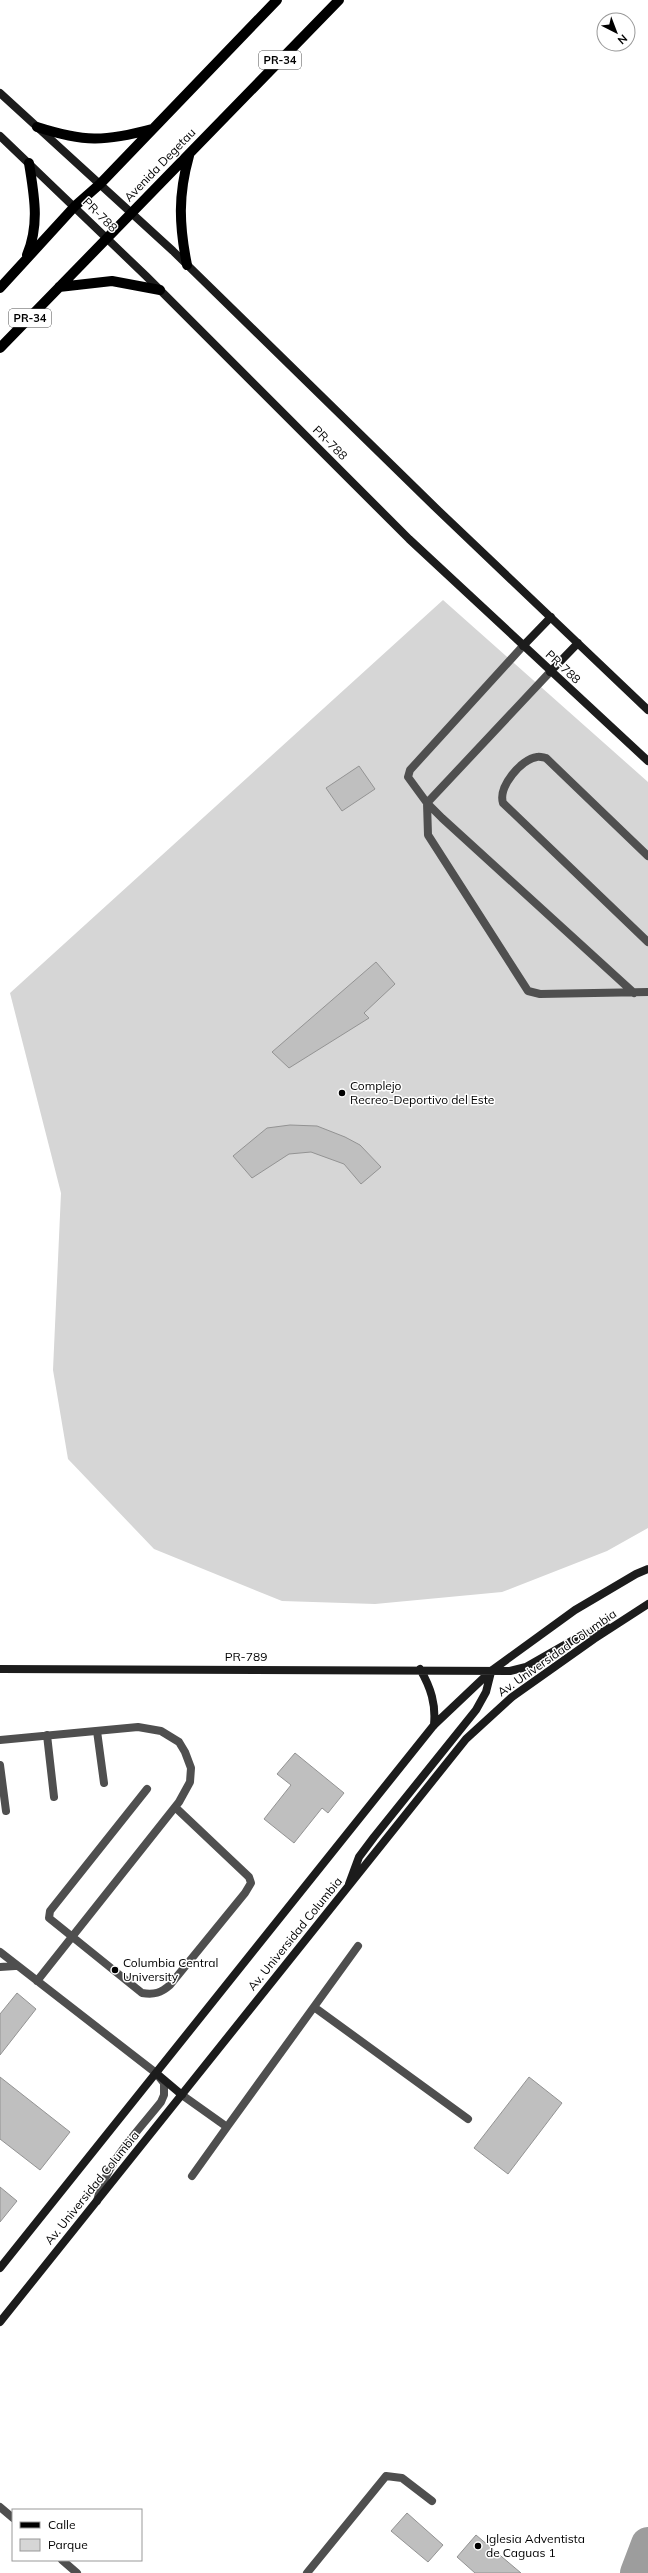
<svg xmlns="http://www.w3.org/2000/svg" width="648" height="2573" font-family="Mulish,sans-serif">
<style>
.green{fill:#d6d6d6}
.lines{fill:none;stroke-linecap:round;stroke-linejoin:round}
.river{stroke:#9d9d9d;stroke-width:34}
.building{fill:#bfbfbf;stroke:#939393}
.lane{stroke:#4f4f4f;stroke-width:8}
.secondary{stroke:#1c1c1c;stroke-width:8}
.primary{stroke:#000;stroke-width:10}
.poi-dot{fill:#000;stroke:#fff;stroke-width:1.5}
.labels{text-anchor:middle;stroke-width:3;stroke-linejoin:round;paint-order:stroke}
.shield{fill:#fff;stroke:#4c4c4c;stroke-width:1}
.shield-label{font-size:11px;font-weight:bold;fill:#000}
.street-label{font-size:12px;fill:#000;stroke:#fff}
.poi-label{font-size:12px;fill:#000;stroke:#fff;text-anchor:start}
</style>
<rect width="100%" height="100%" fill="#fff"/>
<path class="green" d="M443 600 648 782V1528L607 1551 502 1592 375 1604 282 1601 154 1549 68 1459 53 1370 61 1193 10 993Z"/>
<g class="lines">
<path class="river" d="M637 2573 648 2544"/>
</g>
<path class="building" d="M359 766 375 789 342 811 326 788Z
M376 962 395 984 364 1013 369 1018 289 1068 272 1052Z
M290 1125 317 1126 345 1137 360 1145 381 1167 361 1184 344 1164 311 1152 289 1154 252 1178 233 1156 267 1128Z
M295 1753 344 1793 328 1813 322 1808 294 1843 264 1819 291 1785 277 1774Z
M17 1993 36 2009 0 2055V2014Z
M0 2077 70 2132 40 2170 0 2139Z
M529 2077 562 2103 508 2174 474 2148Z
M0 2187 17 2201 0 2222Z
M407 2513 443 2545 428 2562 391 2531Z
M476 2535 521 2573H475L457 2557Z"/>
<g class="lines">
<path class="lane" d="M523 646 410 770 408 777 427 803 442 818 634 993
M550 672 427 803 428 835 528 991 540 994 648 992
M648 856 546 758C544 758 540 756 537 757 521 759 498 787 503 803L648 942
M97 1731 104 1783
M47 1735 54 1797
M0 1740 138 1727 161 1731 179 1742 185 1752 191 1768 190 1782 179 1802 37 1981
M0 1765 6 1811
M147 1789 50 1911 49 1918 142 1993C154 1995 161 1993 170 1985L245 1893 251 1883 249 1877 175 1807
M0 1952 156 2073 164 2083V2095L161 2102C138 2131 105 2164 97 2201
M0 1967 15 1966
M314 2007 468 2119
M182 2095 227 2127 192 2176
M227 2127 358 1946
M0 2507 13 2518
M62 2560 77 2573
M307 2573 386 2476 402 2478 432 2501"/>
<path class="secondary" d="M0 93 173 251 439 511 648 710
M0 136 146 276 409 539 648 761
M523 646 551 617
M550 672 578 643
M0 1669 510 1671 526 1667 582 1635 607 1627
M420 1669C431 1688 436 1704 434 1725
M349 1884 359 1857 374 1837 476 1710 486 1692 491 1672
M156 2073 182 2095
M0 2268 434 1725 491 1671 575 1610 636 1574 648 1569
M0 2322 466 1739 512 1697 594 1639 648 1604"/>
<path class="primary" d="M37 127C84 142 104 142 152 129
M27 255C40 224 34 195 29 163
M187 265C179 225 178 195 189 156
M59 287 112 281 160 290
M0 288 75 206 100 184 277 0
M0 348 339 0"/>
</g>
<g class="poi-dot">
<circle cx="342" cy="1093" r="4"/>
<circle cx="115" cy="1970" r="4"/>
<circle cx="478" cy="2546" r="4"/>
</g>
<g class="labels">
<g class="shield">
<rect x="259" y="51" width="42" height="18" rx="3"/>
<rect x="9" y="309" width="42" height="18" rx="3"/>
</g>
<g class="shield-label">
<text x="280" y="64">PR-34</text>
<text x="30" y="322">PR-34</text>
</g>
<g class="street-label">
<text transform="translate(160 165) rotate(-46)" y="4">Avenida Degetau</text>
<text transform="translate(100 215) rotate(45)" y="4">PR-788</text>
<text transform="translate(330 443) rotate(45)" y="4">PR-788</text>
<text transform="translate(563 667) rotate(43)" y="4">PR-788</text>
<text transform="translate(557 1653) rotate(-35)" y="4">Av. Universidad Columbia</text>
<text x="246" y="1661">PR-789</text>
<text transform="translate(295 1934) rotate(-51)" y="4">Av. Universidad Columbia</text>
<text transform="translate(92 2188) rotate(-51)" y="4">Av. Universidad Columbia</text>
</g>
<g class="poi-label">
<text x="350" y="1090">Complejo<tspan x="350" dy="14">Recreo-Deportivo del Este</tspan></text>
<text x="123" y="1967">Columbia Central<tspan x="123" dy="14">University</tspan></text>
<text x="486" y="2543">Iglesia Adventista<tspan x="486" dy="14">de Caguas 1</tspan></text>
</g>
</g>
<rect x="12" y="2509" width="130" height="52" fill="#ffffff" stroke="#999999"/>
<rect x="20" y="2522" width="20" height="6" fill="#000000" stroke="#999999"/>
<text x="48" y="2529" font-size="12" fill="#000000">Calle</text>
<rect x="20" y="2539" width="20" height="12" fill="#d6d6d6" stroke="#999999"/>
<text x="48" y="2549" font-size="12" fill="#000000">Parque</text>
<g transform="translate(616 32) rotate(138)"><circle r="19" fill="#ffffff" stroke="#999999"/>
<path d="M0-3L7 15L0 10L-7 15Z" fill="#000000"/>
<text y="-6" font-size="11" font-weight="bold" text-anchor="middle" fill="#000000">N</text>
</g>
</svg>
